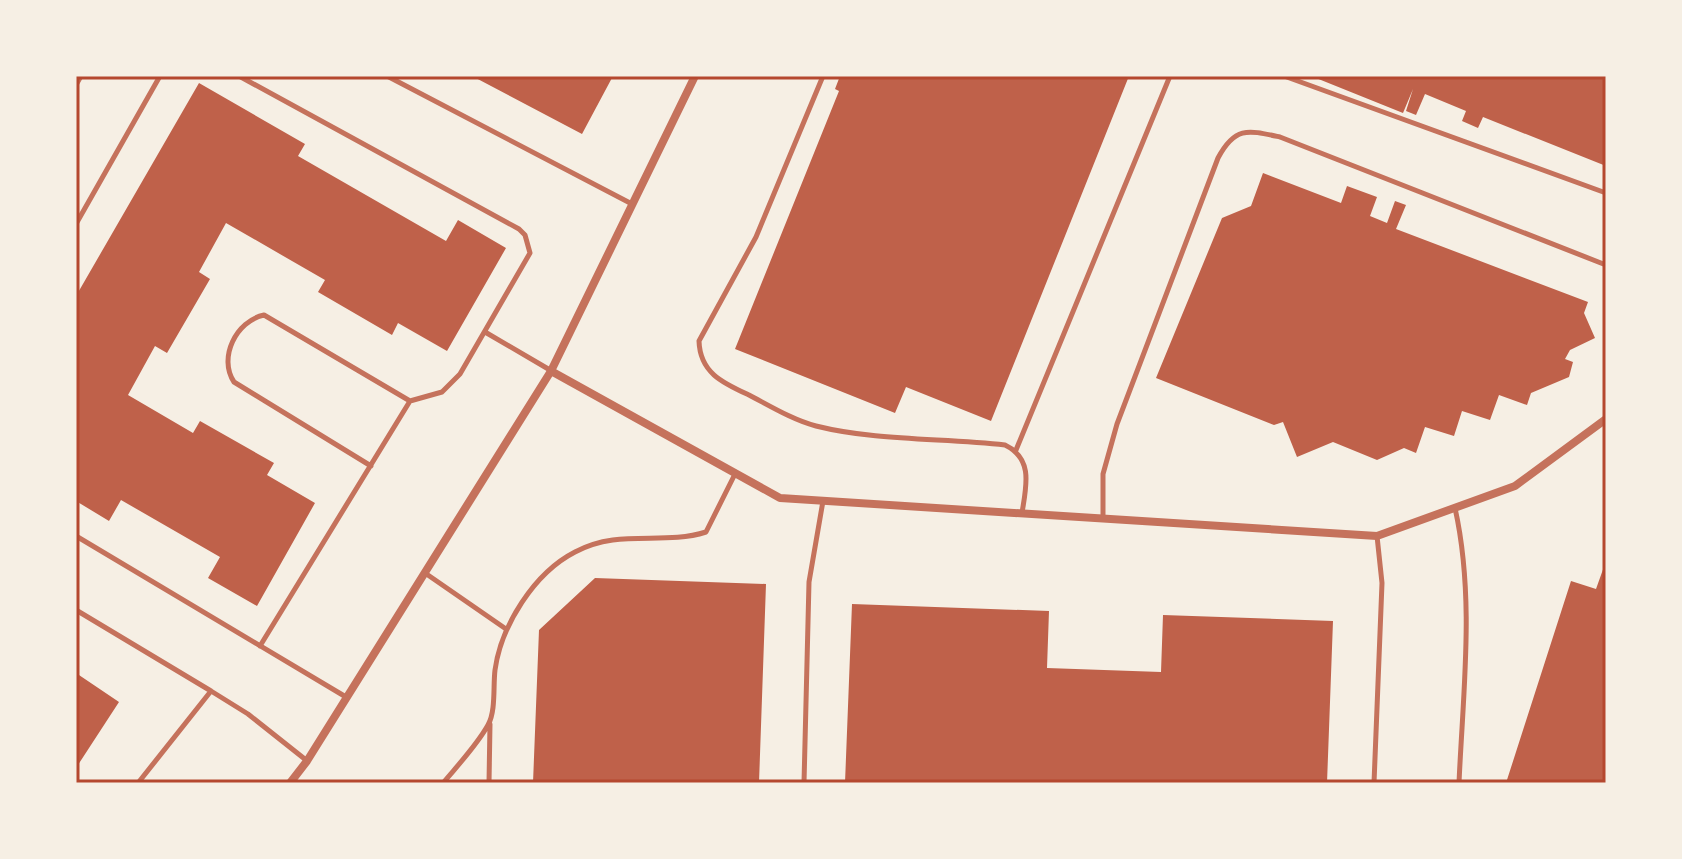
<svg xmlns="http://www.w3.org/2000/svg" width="1682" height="859" font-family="'IBM Plex Sans',sans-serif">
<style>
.building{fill:#bf614a}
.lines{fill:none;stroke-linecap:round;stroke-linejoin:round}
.service{stroke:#c5725c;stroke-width:5}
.minor{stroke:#c5725c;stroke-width:8}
.neatline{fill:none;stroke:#b5482f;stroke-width:3}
</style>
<rect width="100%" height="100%" fill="#f6efe4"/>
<path class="building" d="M472 76H613L582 134Z
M840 76H1129L991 421 906 387 895 413 735 349 839 91 835 89Z
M1311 76H1606V166L1483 117 1478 128 1462 121 1466 111 1425 94 1416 115 1406 111 1413 89 1403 113Z
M199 83 305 144 298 156 446 241 458 220 506 248 447 351 398 323 392 335 318 292 325 280 226 223 199 272 210 279 167 353 155 346 128 395 193 433 200 421 274 463 267 475 315 503 257 606 208 578 220 557 121 500 109 521 76 501V296Z
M1263 173 1341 203 1347 186 1377 197 1370 216 1387 223 1395 201 1406 205 1396 229 1588 302 1584 313 1595 338 1570 350 1565 359 1573 362 1569 377 1531 393 1527 405 1499 395 1490 420 1462 411 1454 436 1425 427 1416 453 1404 448 1377 460 1333 442 1297 457 1283 422 1274 425 1156 378 1222 218 1251 206Z
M1606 561V783H1506L1571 581 1596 589Z
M595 578 766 584 759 783H533L539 630Z
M852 604 1049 611 1047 668 1161 672 1163 615 1333 621 1327 783H845Z
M76 673 119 702 76 768Z"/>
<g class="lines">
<path class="service" d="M239 76 519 229 525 235 530 253 460 374 442 392 410 401 260 646
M387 76 632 204
M823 76 756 237 699 341C700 373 723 383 749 395 770 406 793 420 816 426 876 441 942 438 1005 445 1034 459 1026 487 1022 513
M1284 76 1606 193
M76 85 81 76
M76 224 160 76
M485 332 550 370
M1016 450 1170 76
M371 466 234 382C218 358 236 321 264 315L410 401
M1455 508C1475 598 1463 691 1459 783
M1103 518V474L1117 424 1218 158C1235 126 1248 130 1280 137L1606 265
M76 536 346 697
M425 573 506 629
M76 610 211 691 138 783
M211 691 248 714 306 760
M443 783C458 765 477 745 488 725 496 711 493 686 495 670 501 626 534 573 575 552 620 528 662 546 706 532L735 474
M489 783 490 724
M804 783 809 582 823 501
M1374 783 1382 583 1377 536"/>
<path class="minor" d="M551 371 780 498 1377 536 1515 486 1606 419
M290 783 307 761 551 371 695 76"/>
</g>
<rect width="1682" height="859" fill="none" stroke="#f6efe4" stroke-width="156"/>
<rect x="78" y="78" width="1526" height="703" class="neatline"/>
</svg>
